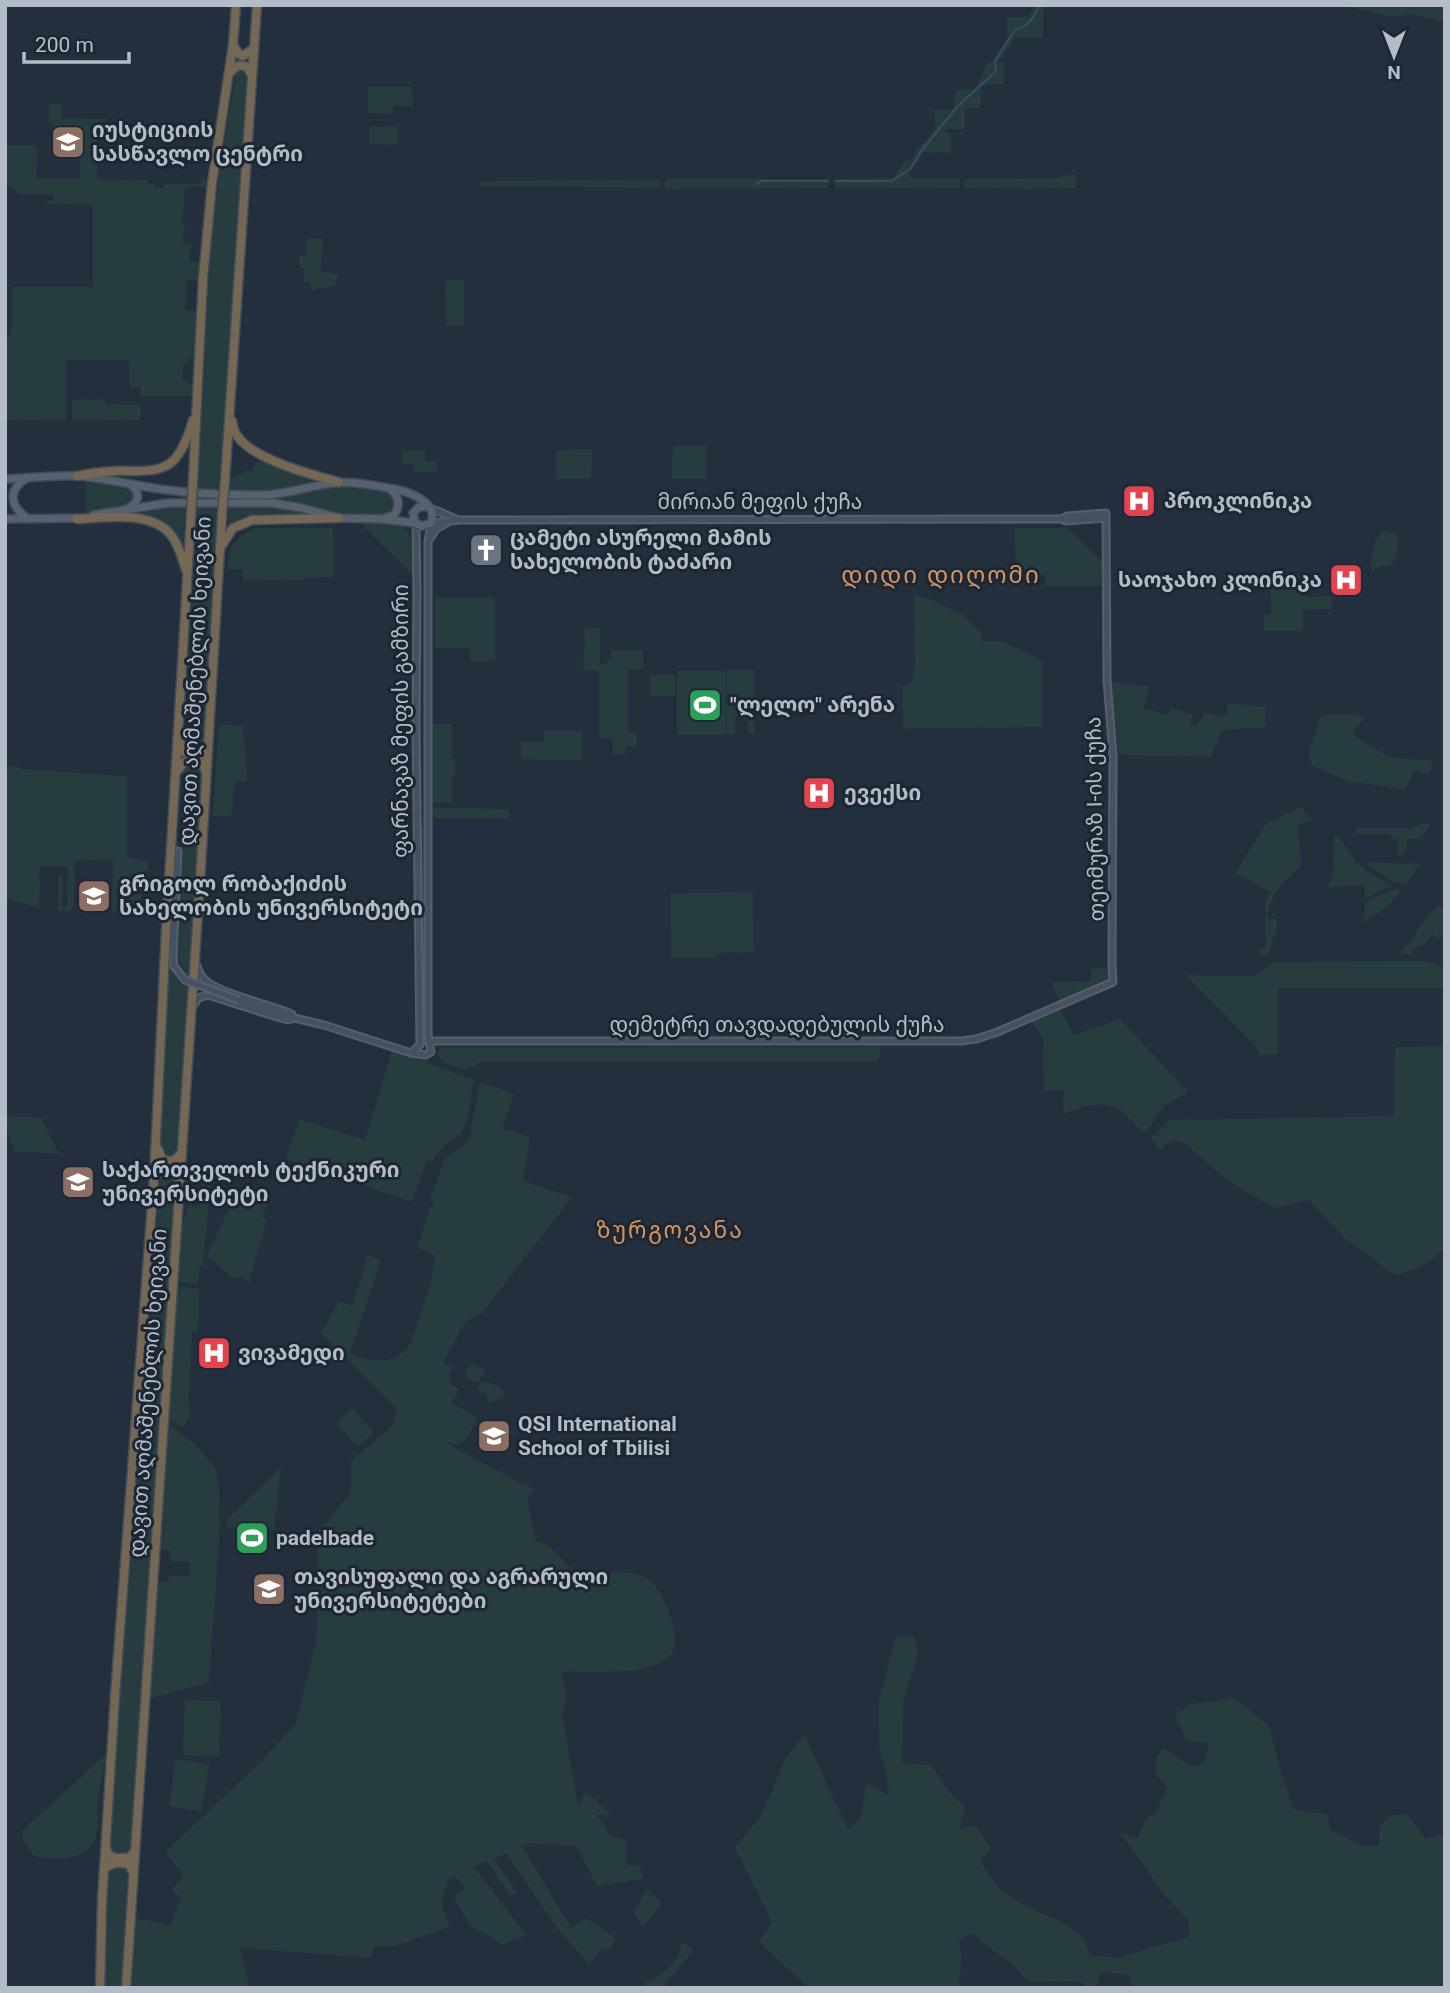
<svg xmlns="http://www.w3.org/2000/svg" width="1450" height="1993" font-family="Roboto,'Noto Sans Georgian',sans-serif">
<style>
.green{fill:#263c3f}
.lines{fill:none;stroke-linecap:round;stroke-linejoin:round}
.stream{stroke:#394c67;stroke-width:2}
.secondary-casing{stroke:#565f6c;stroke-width:9}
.primary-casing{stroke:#414a57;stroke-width:10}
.highway-casing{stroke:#434c59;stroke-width:11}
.secondary{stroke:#465061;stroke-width:5}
.primary{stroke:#56606e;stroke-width:7}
.highway{stroke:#746855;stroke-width:8}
.secondary-bridge-casing{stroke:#565f6c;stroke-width:9;stroke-linecap:butt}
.highway-bridge-casing{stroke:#434c59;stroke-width:11;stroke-linecap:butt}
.secondary-bridge{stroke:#465061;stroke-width:5}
.highway-bridge{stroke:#746855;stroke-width:8}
.labels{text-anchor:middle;stroke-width:6;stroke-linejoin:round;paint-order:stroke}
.poi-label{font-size:21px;font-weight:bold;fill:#b4bcc9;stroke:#1d2633;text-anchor:start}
.street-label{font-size:21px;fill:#b4bcc9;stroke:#1d2633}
.neighbourhood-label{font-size:23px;letter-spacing:2px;fill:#d59563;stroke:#1d2633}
.quarter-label{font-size:24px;letter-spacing:2px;fill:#d59563;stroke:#1d2633}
</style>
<rect width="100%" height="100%" fill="#242f3e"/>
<path class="green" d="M1035 5H1046L1043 10V38H1014L1013 42 998 62H1004V84H984L981 87V108H965V129H946V133H951L952 153 923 152 910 173V178H960V188L835 189V179L893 178 900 169 903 162 912 159 916 151 935 130 934 110H953L956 90 975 89 987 63H991L1007 38V17H1028Z
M1342 5H1445V22L1411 14 1392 17Z
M243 68 247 72V76L234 289 218 491 198 490 211 243 219 179 236 71 238 69Z
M368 87H412L413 106H393V114L368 113Z
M49 104H62V118L106 119V133L121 134 122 129H124V132H130L132 129V137L139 135V138H97V179L149 180V184H154V188H165V184H202L200 177 204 178 207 183V187H185L182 222 185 224 183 244H191L189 261 200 263V277L197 280 187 279 186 310 198 312 195 356 183 365 182 379 194 386 193 396H141V387L130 388 129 360H66V421L5 420V343L12 330V287H93V205L43 204 46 201H54V195L18 194 10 185H5V145H36L37 179H80V137L79 135H59L49 120Z
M397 126 398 144 370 145 369 127Z
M1068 175H1076V188L1026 189 965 188V179L1056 178Z
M659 179V188L479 186V181Z
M667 179H829V188L672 189 665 188V181Z
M306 239H323L321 272 334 273 339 275 335 286 311 290 310 282H304V268H299V256L307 255Z
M445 280H464V325L446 326Z
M105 399 106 404 141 405V420L72 421V400Z
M673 446H707L706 479H672Z
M592 449 591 479H556V450Z
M403 450 426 451 425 461 437 462 436 472H414V465L402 464Z
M255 462H271L314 483 272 492 230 491 231 478 242 474 246 470 253 471Z
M86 480 130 487 137 496 131 504 85 513Z
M324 487C346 488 370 487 391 494L394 499V509C377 525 318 508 297 505 275 503 252 502 230 500V497Z
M217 505 204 751 191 755 184 745 197 506Z
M229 506H278L313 515C285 515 251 508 228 526Z
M185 507 183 548C171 516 148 514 118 513L135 510Z
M364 524C374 524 388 521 398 525 417 531 413 559 414 575L365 528Z
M256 528H333L334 577 304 578V580L243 581V569H227C230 544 234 539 256 528Z
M1065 528 1072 532 1102 562 1103 586H1046L1045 575 1016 576 1014 528Z
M1385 530 1397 535 1399 539 1398 540 1397 555 1392 565 1374 568V572H1372C1370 557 1373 538 1385 530Z
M1279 576H1292L1293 586V576H1306V597L1332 596V609L1303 610V631H1264V615H1271L1270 587H1279Z
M914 594 932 600 962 614 981 633 982 641H1002L1043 661 1042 727 903 729 902 686 912 683 915 663Z
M435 597H495V661H470V648H435Z
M585 628H600V664L607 665V661L611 660V650H643V669H628V733H637V746H626L625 755H613V739H599V671L583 670Z
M727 669H754L755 734H748V716H735V734H727Z
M677 671H726V735H677Z
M650 675H675V696H650Z
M1113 682 1150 686 1144 708 1168 715 1171 707 1193 715 1190 724 1197 726 1204 713 1226 716 1228 703 1265 707 1266 727 1222 730 1211 757 1119 755 1111 685Z
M1347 714 1365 716 1352 734 1388 757 1432 761 1430 774 1414 771 1405 790 1356 782 1351 783 1312 765 1308 754 1321 715Z
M219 724 243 726 247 781H235L231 816H213Z
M432 724H452V758H455V776H452V803H432Z
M544 731H582V761L521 759V741L544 742Z
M10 765 24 769 127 776V857L149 861 146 880 142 888 139 910 112 912 113 861 75 860 74 907H71V911H58V875H63L62 907H67L68 866H40L39 908 8 899 5 894 7 771Z
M191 765 199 767 203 771 189 978 180 963 175 946 180 867 183 767Z
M1301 807 1311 820 1298 825 1301 866C1285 882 1267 895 1268 919H1277V933L1273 937 1269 955 1259 956 1258 948 1266 947 1265 902 1271 892 1235 873 1266 824Z
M435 808 507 809 510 811V816L507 818H435L432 813Z
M1431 822 1421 839H1407L1406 851H1404L1403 855H1398V839H1392L1391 835 1358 834 1356 828H1409Z
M421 825H424V1034L423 1036 421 1034Z
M1334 836H1338C1345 844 1349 853 1355 860 1364 871 1378 878 1390 884V887L1365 898V885L1329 887 1333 871Z
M1367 862 1420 864 1406 884 1394 882 1368 866Z
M1396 888 1400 891 1388 906 1366 921 1362 920 1365 913V902Z
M753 892 754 952 717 953 716 958H671L670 893Z
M1437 907H1441L1445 910V933L1437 940 1432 934 1425 944 1412 949 1411 954H1402L1404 946C1413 942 1413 937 1418 929 1423 921 1431 914 1437 907Z
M169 954 172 970 188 985 177 1153 176 1157 167 1160 159 1152Z
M1421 961 1445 967V988H1278V1054L1259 1055 1256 1047 1186 975 1255 976 1274 962Z
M1110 968 1111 980 1108 982 1060 1002 1052 982 1091 981V969Z
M1060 1010 1074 1035 1120 1019 1188 1092 1163 1107 1145 1134C1138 1127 1123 1110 1114 1107 1098 1101 1078 1108 1063 1114L1064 1090H1044L1043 1038 1031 1021Z
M1445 1046V1247C1431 1264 1415 1269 1396 1276L1345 1238 1308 1200 1274 1208 1230 1182 1184 1143 1172 1140 1160 1150 1151 1138 1169 1120 1394 1116 1395 1047Z
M881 1047 878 1061H482C469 1069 464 1071 450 1065 443 1062 440 1060 437 1054L439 1048Z
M392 1050 428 1061 430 1064 474 1080C471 1093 469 1120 463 1130 452 1144 441 1144 432 1162L427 1160 412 1202 286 1159 299 1119 365 1140Z
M480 1082 514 1094 502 1128 530 1137 523 1181 572 1197 482 1313 465 1322 443 1363 452 1368 450 1376 451 1384 459 1389 452 1403 478 1418 466 1439 459 1444 446 1443 520 1483 534 1489 527 1498 536 1541C541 1543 546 1544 550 1548 565 1559 564 1568 584 1574 592 1576 597 1574 605 1573 618 1570 636 1572 648 1579 663 1589 686 1642 669 1657 661 1664 644 1669 634 1671L562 1672 567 1696 562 1713 578 1806 586 1792 612 1815H596L605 1826 609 1835 626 1840V1865L640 1866 643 1879 597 1886 576 1846 528 1843 520 1847 524 1849 571 1928 587 1918 616 1939 610 1950 603 1948 589 1964 557 1928 506 1853 494 1859 518 1894 509 1895 487 1861 474 1867 526 1935 502 1945 493 1938 471 1927 454 1897 465 1889 455 1876 449 1879 441 1903 450 1927 395 1946 374 1947 371 1958 241 1948 249 1988H131L135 1918 170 1925 181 1897 172 1891 183 1874 165 1852 259 1764 296 1723 316 1641 318 1531 351 1493V1461L393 1425 396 1408 321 1333 339 1301 352 1306 368 1255 381 1260 350 1353C368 1363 397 1366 409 1345 414 1336 417 1324 420 1314 427 1294 434 1277 435 1255L417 1248 430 1208 433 1205 430 1198 445 1159 469 1141Z
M5 1116 41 1117 59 1154 14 1151 5 1122Z
M205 1169H212L203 1264 199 1269 198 1284 179 1282 182 1226 189 1206H198Z
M165 1172H171L174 1177 171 1254 150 1551 133 1852 124 1859 109 1851C123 1629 147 1407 159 1185L160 1175Z
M237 1192 267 1203 262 1218 267 1220 249 1282 241 1276 234 1279 207 1256Z
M183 1287 199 1289 198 1332H192L188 1412 191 1414 183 1428 169 1418 178 1288Z
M473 1363 485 1370 479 1381C488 1382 500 1384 505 1395L491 1403 486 1399 487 1395 476 1388 480 1383 466 1379 467 1370Z
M352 1408 374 1432 358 1447 336 1423Z
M169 1425 196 1445 215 1468 219 1485 220 1528 209 1682 153 1698 149 1696 158 1585 161 1582H168L169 1575 190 1576V1562L170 1561V1550L161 1549Z
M281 1467 274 1530 226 1527 227 1520Z
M896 1635 914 1636 918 1656 903 1701 902 1763 931 1765 950 1793 965 1807 960 1828 976 1826 991 1849 980 1861 999 1889 1022 1904 1068 1925 1082 1937 1091 1956 1120 1957 1188 1937 1189 1921 1163 1893 1120 1832 1137 1839 1146 1819 1156 1812 1167 1787 1156 1774V1758L1163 1748 1190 1766 1203 1765 1209 1743 1187 1740 1175 1716 1191 1704 1235 1698 1269 1726 1280 1768 1294 1810 1327 1814 1330 1830 1361 1845H1378L1380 1827 1391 1815 1407 1814 1425 1838 1445 1834V1988H1131L1129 1975 1102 1972 1097 1985 1098 1988H1085L1084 1983C1066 1980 1046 1983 1027 1981L1013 1964 983 1943 973 1933 959 1941 962 1957 959 1988H809L759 1942 772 1922 735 1848 762 1814 785 1759 804 1734 848 1830 861 1817 866 1783 890 1796 879 1744 878 1704Z
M185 1700 221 1701 219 1757 183 1755Z
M106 1754C103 1772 99 1790 97 1809 97 1818 98 1828 96 1836 91 1862 52 1860 34 1856L23 1840 22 1831Z
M176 1759 209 1764 201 1812 169 1806Z
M115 1868 128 1870 130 1874 122 1988H104L107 1873Z
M647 1888 662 1903 643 1927 634 1913Z
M681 1944C687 1944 690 1945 693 1951L664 1986 637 1988C657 1975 677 1970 681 1944Z"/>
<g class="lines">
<path class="stream" d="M835 181H892L910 169 922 150 957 107 996 71 995 61 1015 30C1027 28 1035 16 1040 5
M756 184 761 181H828"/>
<g class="secondary-casing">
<path id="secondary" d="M431 508 456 519
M432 523 459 520 1061 519 1066 521 1106 518
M430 539 436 529 448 522
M196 964C198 969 200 975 204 979 217 993 272 1005 292 1014
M174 966 173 955 178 851
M239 1000 282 1015 324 1025 411 1053 426 1055 431 1052 428 1033V542L431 523
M194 1005 198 998 208 995 277 1017 288 1020 295 1018
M429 1043 436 1041H962L976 1039 995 1033 1113 982 1112 964 1113 755 1107 680 1106 513 1067 516 1061 519
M412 1052 420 1045 416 725 417 593 416 523"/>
</g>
<g class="primary-casing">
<path id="primary" d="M27 478C7 490 10 506 27 518
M5 479C30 478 56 475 80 476 107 479 133 485 160 489 193 494 228 495 261 495 287 495 310 485 335 483 352 481 372 485 388 488 405 490 440 501 431 523L422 526 415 523 413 513 419 507 428 506
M129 508C139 502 141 493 131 485
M93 515 168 503H272L302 508 339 518 381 519 415 523
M385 518 394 515C401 505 399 496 389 488
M5 519 82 518"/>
</g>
<g class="highway-casing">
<path id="highway" d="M233 45 239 54 243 56 254 48
M230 73C235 67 239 63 247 67L251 74
M232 421C233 427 234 432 238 437 255 460 312 475 339 482
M77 476C89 473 102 472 115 471 134 470 159 475 174 460 184 449 189 434 193 420
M225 480 257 5
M193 481 203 278 212 183 233 45 236 5
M77 519C105 518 152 510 171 535 179 545 182 558 186 570
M222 545 233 528 252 520 339 518
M181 743 184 752 192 755H202L208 747
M178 770 183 763 191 760 203 764 206 772
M158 1149 162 1159C170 1163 176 1161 181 1153
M155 1177C160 1169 166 1164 175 1171L178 1178
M106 1847 108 1855 116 1858H129L135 1851
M104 1870C111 1862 121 1862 130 1865L133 1873
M100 1988 102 1902 115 1696 154 1178 166 931 191 515
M126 1988 200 882 222 515"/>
</g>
<use href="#secondary" class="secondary"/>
<use href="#primary" class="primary"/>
<use href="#highway" class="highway"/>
<g class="secondary-bridge-casing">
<path id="secondary-bridge" d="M174 966 185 980 239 1000"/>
</g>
<g class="highway-bridge-casing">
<path id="highway-bridge" d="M191 515 193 481
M222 515 225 480"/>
</g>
<use href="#secondary-bridge" class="secondary-bridge"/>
<use href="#highway-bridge" class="highway-bridge"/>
</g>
<defs>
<g id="university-square" transform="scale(1.75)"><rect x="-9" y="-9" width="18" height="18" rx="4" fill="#8d6e63" stroke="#1d2633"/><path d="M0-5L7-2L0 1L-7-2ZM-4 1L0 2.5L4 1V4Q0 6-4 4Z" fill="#fff"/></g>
<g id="hospital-square" transform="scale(1.75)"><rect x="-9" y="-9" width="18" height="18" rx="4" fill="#e0444e" stroke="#1d2633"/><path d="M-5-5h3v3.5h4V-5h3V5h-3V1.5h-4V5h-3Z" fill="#fff"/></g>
<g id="church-square" transform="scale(1.75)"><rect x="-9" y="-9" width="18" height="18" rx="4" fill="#6b7280" stroke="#1d2633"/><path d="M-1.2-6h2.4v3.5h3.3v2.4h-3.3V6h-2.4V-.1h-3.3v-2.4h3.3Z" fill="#fff"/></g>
<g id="stadium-square" transform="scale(1.75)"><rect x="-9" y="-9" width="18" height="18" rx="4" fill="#2e9e5b" stroke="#1d2633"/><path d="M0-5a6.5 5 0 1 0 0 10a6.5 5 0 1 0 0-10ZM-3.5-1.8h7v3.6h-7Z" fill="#fff"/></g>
<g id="school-square" transform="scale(1.75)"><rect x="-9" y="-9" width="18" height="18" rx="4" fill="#8d6e63" stroke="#1d2633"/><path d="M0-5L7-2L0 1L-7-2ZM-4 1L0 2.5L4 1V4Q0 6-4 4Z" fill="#fff"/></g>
</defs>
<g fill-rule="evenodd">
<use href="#university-square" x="68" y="142"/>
<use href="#hospital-square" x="1139" y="501"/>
<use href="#church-square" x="486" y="550"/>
<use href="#hospital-square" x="1346" y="580"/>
<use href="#stadium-square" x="705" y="705"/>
<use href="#hospital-square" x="819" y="793"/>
<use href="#university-square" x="94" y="896"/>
<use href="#university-square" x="78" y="1182"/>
<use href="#hospital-square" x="214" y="1353"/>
<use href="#school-square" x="494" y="1436"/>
<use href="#stadium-square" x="252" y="1538"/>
<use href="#university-square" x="269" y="1589"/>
</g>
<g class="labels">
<g class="poi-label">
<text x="92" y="137">იუსტიციის<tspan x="92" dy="24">სასწავლო ცენტრი</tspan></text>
<text x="1164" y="508">პროკლინიკა</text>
<text x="510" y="545">ცამეტი ასურელი მამის<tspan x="510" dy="24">სახელობის ტაძარი</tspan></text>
<text x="1322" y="587" text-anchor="end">საოჯახო კლინიკა</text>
<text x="730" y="712">"ლელო" არენა</text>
<text x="844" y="800">ევექსი</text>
<text x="119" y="891">გრიგოლ რობაქიძის<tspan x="119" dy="24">სახელობის უნივერსიტეტი</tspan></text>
<text x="102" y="1177">საქართველოს ტექნიკური<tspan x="102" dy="24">უნივერსიტეტი</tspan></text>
<text x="238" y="1360">ვივამედი</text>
<text x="518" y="1431">QSI International<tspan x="518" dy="24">School of Tbilisi</tspan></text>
<text x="276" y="1545">padelbade</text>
<text x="294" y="1584">თავისუფალი და აგრარული<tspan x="294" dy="24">უნივერსიტეტები</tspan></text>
</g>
<g class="street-label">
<text x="760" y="509">მირიან მეფის ქუჩა</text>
<text transform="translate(195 681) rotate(-87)" y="7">დავით აღმაშენებლის ხეივანი</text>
<text transform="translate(401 721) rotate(-90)" y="7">ფარნავაზ მეფის გამზირი</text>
<text transform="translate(1095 819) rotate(-91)" y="7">თეიმურაზ I-ის ქუჩა</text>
<text x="777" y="1032">დემეტრე თავდადებულის ქუჩა</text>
<text transform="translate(148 1393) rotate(-86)" y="7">დავით აღმაშენებლის ხეივანი</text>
</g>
<g class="neighbourhood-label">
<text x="670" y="1238">ზურგოვანა</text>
</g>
<g class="quarter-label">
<text x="941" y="583">დიდი დიღომი</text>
</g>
</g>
<rect width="1450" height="1993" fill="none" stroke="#b4bcc9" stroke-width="14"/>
<g transform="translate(1394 56) rotate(180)" stroke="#1d2633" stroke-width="5" paint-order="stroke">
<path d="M0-5L12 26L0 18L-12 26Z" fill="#b4bcc9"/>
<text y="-10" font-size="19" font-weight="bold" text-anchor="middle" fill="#b4bcc9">N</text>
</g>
<path d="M24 52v10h105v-10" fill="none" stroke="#b4bcc9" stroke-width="3.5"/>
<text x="35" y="52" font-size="21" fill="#b4bcc9" stroke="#1d2633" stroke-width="5" paint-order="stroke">200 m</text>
</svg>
